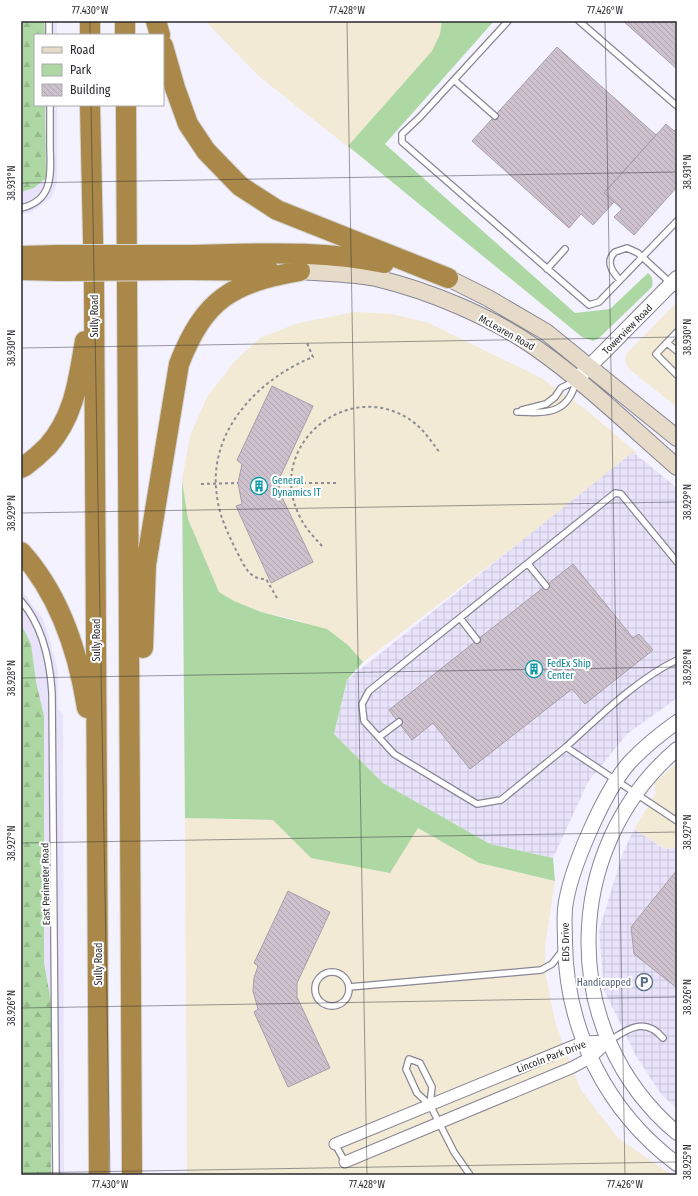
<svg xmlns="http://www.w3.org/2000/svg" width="698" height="1196" font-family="'Fira Sans Condensed',sans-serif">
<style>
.commercial{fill:#f2ead4}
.industrial{fill:url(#industrial-grid)}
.built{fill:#e8e3fb}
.green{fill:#add8a3}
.forest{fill:url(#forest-firs)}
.building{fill:url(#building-back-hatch);stroke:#a99eaa}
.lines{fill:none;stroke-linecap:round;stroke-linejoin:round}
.service-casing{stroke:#898695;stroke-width:8}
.minor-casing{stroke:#898695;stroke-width:13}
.tertiary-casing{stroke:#898695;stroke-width:16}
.secondary-casing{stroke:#898695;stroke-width:18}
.motorway-casing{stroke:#d4d4d5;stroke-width:22}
.path{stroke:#8d8c95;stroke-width:2;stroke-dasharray:3 3;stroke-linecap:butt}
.service{stroke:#fff;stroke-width:5.5}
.minor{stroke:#fff;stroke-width:11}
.tertiary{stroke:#fff;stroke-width:14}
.secondary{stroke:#e5dbc8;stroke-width:16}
.motorway{stroke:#a98849;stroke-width:20}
.motorway-bridge-casing{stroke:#d4d4d5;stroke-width:22;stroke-linecap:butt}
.motorway-bridge{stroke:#a98849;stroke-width:20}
.ticks{fill:none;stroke:#29282e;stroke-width:1;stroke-opacity:0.45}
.labels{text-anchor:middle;stroke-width:4;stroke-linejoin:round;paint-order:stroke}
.street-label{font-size:10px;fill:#29282e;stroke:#fff}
.culture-label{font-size:10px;fill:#0d838f;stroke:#fff;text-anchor:start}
.service-label{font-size:10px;fill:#4e5e75;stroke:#fff;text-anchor:end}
.neatline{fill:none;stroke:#29282e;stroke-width:1.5}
.ticks-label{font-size:10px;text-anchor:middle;fill:#29282e}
</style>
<defs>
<pattern id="industrial-grid" width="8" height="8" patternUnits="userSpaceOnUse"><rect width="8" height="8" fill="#e8e3fb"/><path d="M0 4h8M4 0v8" fill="none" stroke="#c7c3d7"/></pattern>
<pattern id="forest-firs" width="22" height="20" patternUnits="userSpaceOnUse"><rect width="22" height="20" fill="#add8a3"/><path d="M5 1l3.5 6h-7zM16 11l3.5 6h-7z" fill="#95b98d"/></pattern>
<pattern id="building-back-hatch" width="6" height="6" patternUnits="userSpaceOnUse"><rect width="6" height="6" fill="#ccc1cd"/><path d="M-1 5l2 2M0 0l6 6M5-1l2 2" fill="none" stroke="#afa6b0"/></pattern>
</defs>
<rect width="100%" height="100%" fill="#f4f2ff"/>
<path class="commercial" d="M205 21H464L352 150 261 78Z
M677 302V407L629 369 625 361 627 353Z
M355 312 392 314 429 323 492 354 541 378 584 408 637 453 363 662 348 645 297 620 261 612 234 601 219 592 188 519 182 480 190 436 207 397 235 361 260 338 298 323Z
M677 763V848L668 849 654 843 634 829 656 793 654 783Z
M185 818 273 820 311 858 418 828 479 863 555 881 545 946 546 977 555 1021 567 1055 581 1090 618 1138 672 1175H187Z"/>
<path class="industrial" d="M633 452 677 488V698L627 734 588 782 553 858 490 844 383 783 334 734 347 680Z
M634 829 661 847 668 849 677 848V1109L661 1094 636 1056 604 990 599 931 622 855Z"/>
<path class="built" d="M21 21H57V35H35V105H57V183L52 197 32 212 21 215Z
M21 590 43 619 49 637 58 671V709L63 714 64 1175H21Z"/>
<path class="green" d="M442 21H494L385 144 575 313 610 309 648 273C653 277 653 280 652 287L598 339 593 341 582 337 348 146 432 51 440 34Z
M182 480 188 519 219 592 234 601 261 612 327 629 348 645 363 662 347 680 334 734 383 783 490 844 553 858 555 881 479 863 418 828 390 873 311 858 273 820 185 818Z"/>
<path class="forest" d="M21 21H44L45 35H35V105H45L46 178 34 188 21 192Z
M21 624 31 644 36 682 44 716V963L51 1002V1175H21Z"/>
<path class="building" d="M623 21H677V69Z
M557 47 656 135 604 193 614 202 593 225 581 214 569 228 472 141Z
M666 124 674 131 677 128V187L634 235 614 217 622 209 604 193Z
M272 386 313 406 280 477 279 491 313 562 271 583 236 506 242 504 238 483 242 464 237 460Z
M573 564 633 638 639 634 653 650 585 704 572 689 470 769 433 723 412 740 389 710Z
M677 870V988L634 954 631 927Z
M288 891 330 912 297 983V997L330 1068 288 1087 254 1012 258 1009 253 991 254 978 258 966 254 963Z"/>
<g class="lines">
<g class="service-casing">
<path id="service" d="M49 21V35
M508 21 420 117 402 134V142L589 305 599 302 677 221
M579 21 677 106
M454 80 495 116
M21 208C53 201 51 175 50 148 50 134 50 119 50 105
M547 269 565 249
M620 280C612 272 605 261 615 252L627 248 638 253 677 289
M677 332 656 354 677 375
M667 343 677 351
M522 410 546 404 555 397 561 388 575 381
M517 412C546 413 567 415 576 382
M528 564 546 586
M21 601C43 626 50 661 52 693L56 1175
M460 618 477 640
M677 660C637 679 599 717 566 747L677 821
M379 737 399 722
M566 747 501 800 477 804 394 754 364 721 362 704 369 691 615 493 621 494 677 562
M315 989a17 17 0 1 1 34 0a17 17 0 1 1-34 0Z
M349 987 541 970 552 964 563 950
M609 1041C629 1028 645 1017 663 1038
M430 1104 432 1087 420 1063 409 1059 406 1069 417 1093 430 1105 454 1152 470 1175
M335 1144 345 1162"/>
</g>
<g class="minor-casing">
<path id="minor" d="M335 1144 583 1042 609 1041
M345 1162 571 1068 590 1058 609 1041"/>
</g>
<g class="tertiary-casing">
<path id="tertiary" d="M581 375 677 278
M677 722C660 734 643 748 629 763 604 792 569 871 565 909 564 920 565 932 565 942 566 1030 606 1111 677 1164
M677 749C560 849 558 1033 677 1133"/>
</g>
<g class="secondary-casing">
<path id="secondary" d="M300 271C325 273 351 273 376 278 430 291 490 316 536 348 586 383 631 427 677 467
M448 278 488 298 546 332 677 438"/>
</g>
<g class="motorway-casing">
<path id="motorway" d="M90 21V35
M125 21V35
M156 21 160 35
M163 46 175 88 188 124 206 151 240 186 277 210 448 278
M90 105 94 283 99 1175
M126 105 132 1175
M187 255C253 254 319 249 384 263
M21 256 59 255
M21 270 59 271
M187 270 269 271
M21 468 25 466C33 460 41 453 48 446 75 415 78 380 85 341
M21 552C60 595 78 651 87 708
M143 648 146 565 179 364C205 298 232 283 300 271"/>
</g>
<path class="path" d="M279 483H336
M201 484 238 483
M322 546C314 537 305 528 300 517 264 448 345 378 409 419 422 427 431 441 440 453
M277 598 266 579C249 580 244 565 237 552 228 534 219 515 217 496 207 432 258 379 313 357L307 343"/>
<use href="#service" class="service"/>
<use href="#minor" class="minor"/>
<use href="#tertiary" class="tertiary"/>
<use href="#secondary" class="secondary"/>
<use href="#motorway" class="motorway"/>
<g class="motorway-bridge-casing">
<path id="motorway-bridge" d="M59 255H187
M59 271 187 270"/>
</g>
<use href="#motorway-bridge" class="motorway-bridge"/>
</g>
<path class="ticks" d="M90 21V35M347 21 367 1175M605 21 625 1175M91 105 110 1175M21 183 677 172M21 348 677 337M21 513 677 502M21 678 677 667M21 843 677 832M21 1008 677 997M21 1173 677 1162"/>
<defs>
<g id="building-ring" transform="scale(0.9)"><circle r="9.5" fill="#fff" stroke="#0f9aa8" stroke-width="1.5"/><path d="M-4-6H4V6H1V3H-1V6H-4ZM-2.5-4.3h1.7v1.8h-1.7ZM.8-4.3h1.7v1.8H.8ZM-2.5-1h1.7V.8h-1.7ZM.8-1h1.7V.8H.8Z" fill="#0f9aa8"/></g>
<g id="parking-ring" transform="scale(0.9)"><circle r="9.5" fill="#fff" stroke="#5c6f8a" stroke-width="1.5"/><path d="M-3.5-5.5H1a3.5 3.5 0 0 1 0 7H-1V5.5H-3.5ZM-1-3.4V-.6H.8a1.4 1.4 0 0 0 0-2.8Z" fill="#5c6f8a"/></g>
</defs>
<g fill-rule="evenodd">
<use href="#building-ring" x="259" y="486"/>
<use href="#building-ring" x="534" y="669"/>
<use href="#parking-ring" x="644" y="982"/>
</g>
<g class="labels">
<g class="street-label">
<text transform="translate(94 316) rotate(-90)" y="4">Sully Road</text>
<text transform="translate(627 329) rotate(-45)" y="4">Towerview Road</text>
<text transform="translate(507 332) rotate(29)" y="4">McLearen Road</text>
<text transform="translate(96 640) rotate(-90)" y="4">Sully Road</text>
<text transform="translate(45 884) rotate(-91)" y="4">East Perimeter Road</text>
<text transform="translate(565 942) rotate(-91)" y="4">EDS Drive</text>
<text transform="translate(98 964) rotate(-90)" y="4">Sully Road</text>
<text transform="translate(551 1056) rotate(-21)" y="4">Lincoln Park Drive</text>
</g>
<g class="culture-label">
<text x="272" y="484">General<tspan x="272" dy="12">Dynamics IT</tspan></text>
<text x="547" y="667">FedEx Ship<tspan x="547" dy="12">Center</tspan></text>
</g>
<g class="service-label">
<text x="631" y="986">Handicapped</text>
</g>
</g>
<rect width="698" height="1196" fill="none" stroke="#ffffff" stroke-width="44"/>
<rect x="34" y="34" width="130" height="72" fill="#ffffff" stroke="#a9a9ab"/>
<rect x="42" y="47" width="20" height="6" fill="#e5dbc8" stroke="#a9a9ab"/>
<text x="70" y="54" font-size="12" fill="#29282e">Road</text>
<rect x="42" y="64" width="20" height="12" fill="#add8a3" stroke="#a9a9ab"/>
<text x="70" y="74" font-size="12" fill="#29282e">Park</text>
<rect x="42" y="84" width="20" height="12" fill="url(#building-back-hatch)" stroke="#a9a9ab"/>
<text x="70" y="94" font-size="12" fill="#29282e">Building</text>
<rect x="22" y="22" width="654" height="1152" class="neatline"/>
<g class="ticks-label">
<text x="90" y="14">77.430°W</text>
<text x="347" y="14">77.428°W</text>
<text x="605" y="14">77.426°W</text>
<text transform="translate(687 172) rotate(-90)" y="4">38.931°N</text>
<text transform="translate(11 183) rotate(-90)" y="4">38.931°N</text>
<text transform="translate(687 337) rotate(-90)" y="4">38.930°N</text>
<text transform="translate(11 348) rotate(-90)" y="4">38.930°N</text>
<text transform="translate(687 502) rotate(-90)" y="4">38.929°N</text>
<text transform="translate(11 513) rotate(-90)" y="4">38.929°N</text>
<text transform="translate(687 667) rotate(-90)" y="4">38.928°N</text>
<text transform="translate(11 678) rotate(-90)" y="4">38.928°N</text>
<text transform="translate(687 832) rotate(-90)" y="4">38.927°N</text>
<text transform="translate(11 843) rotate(-90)" y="4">38.927°N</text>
<text transform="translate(687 997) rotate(-90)" y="4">38.926°N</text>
<text transform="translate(11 1008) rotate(-90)" y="4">38.926°N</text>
<text transform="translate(687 1162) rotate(-90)" y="4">38.925°N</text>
<text x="110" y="1188">77.430°W</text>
<text x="367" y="1188">77.428°W</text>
<text x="625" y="1188">77.426°W</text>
</g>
</svg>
